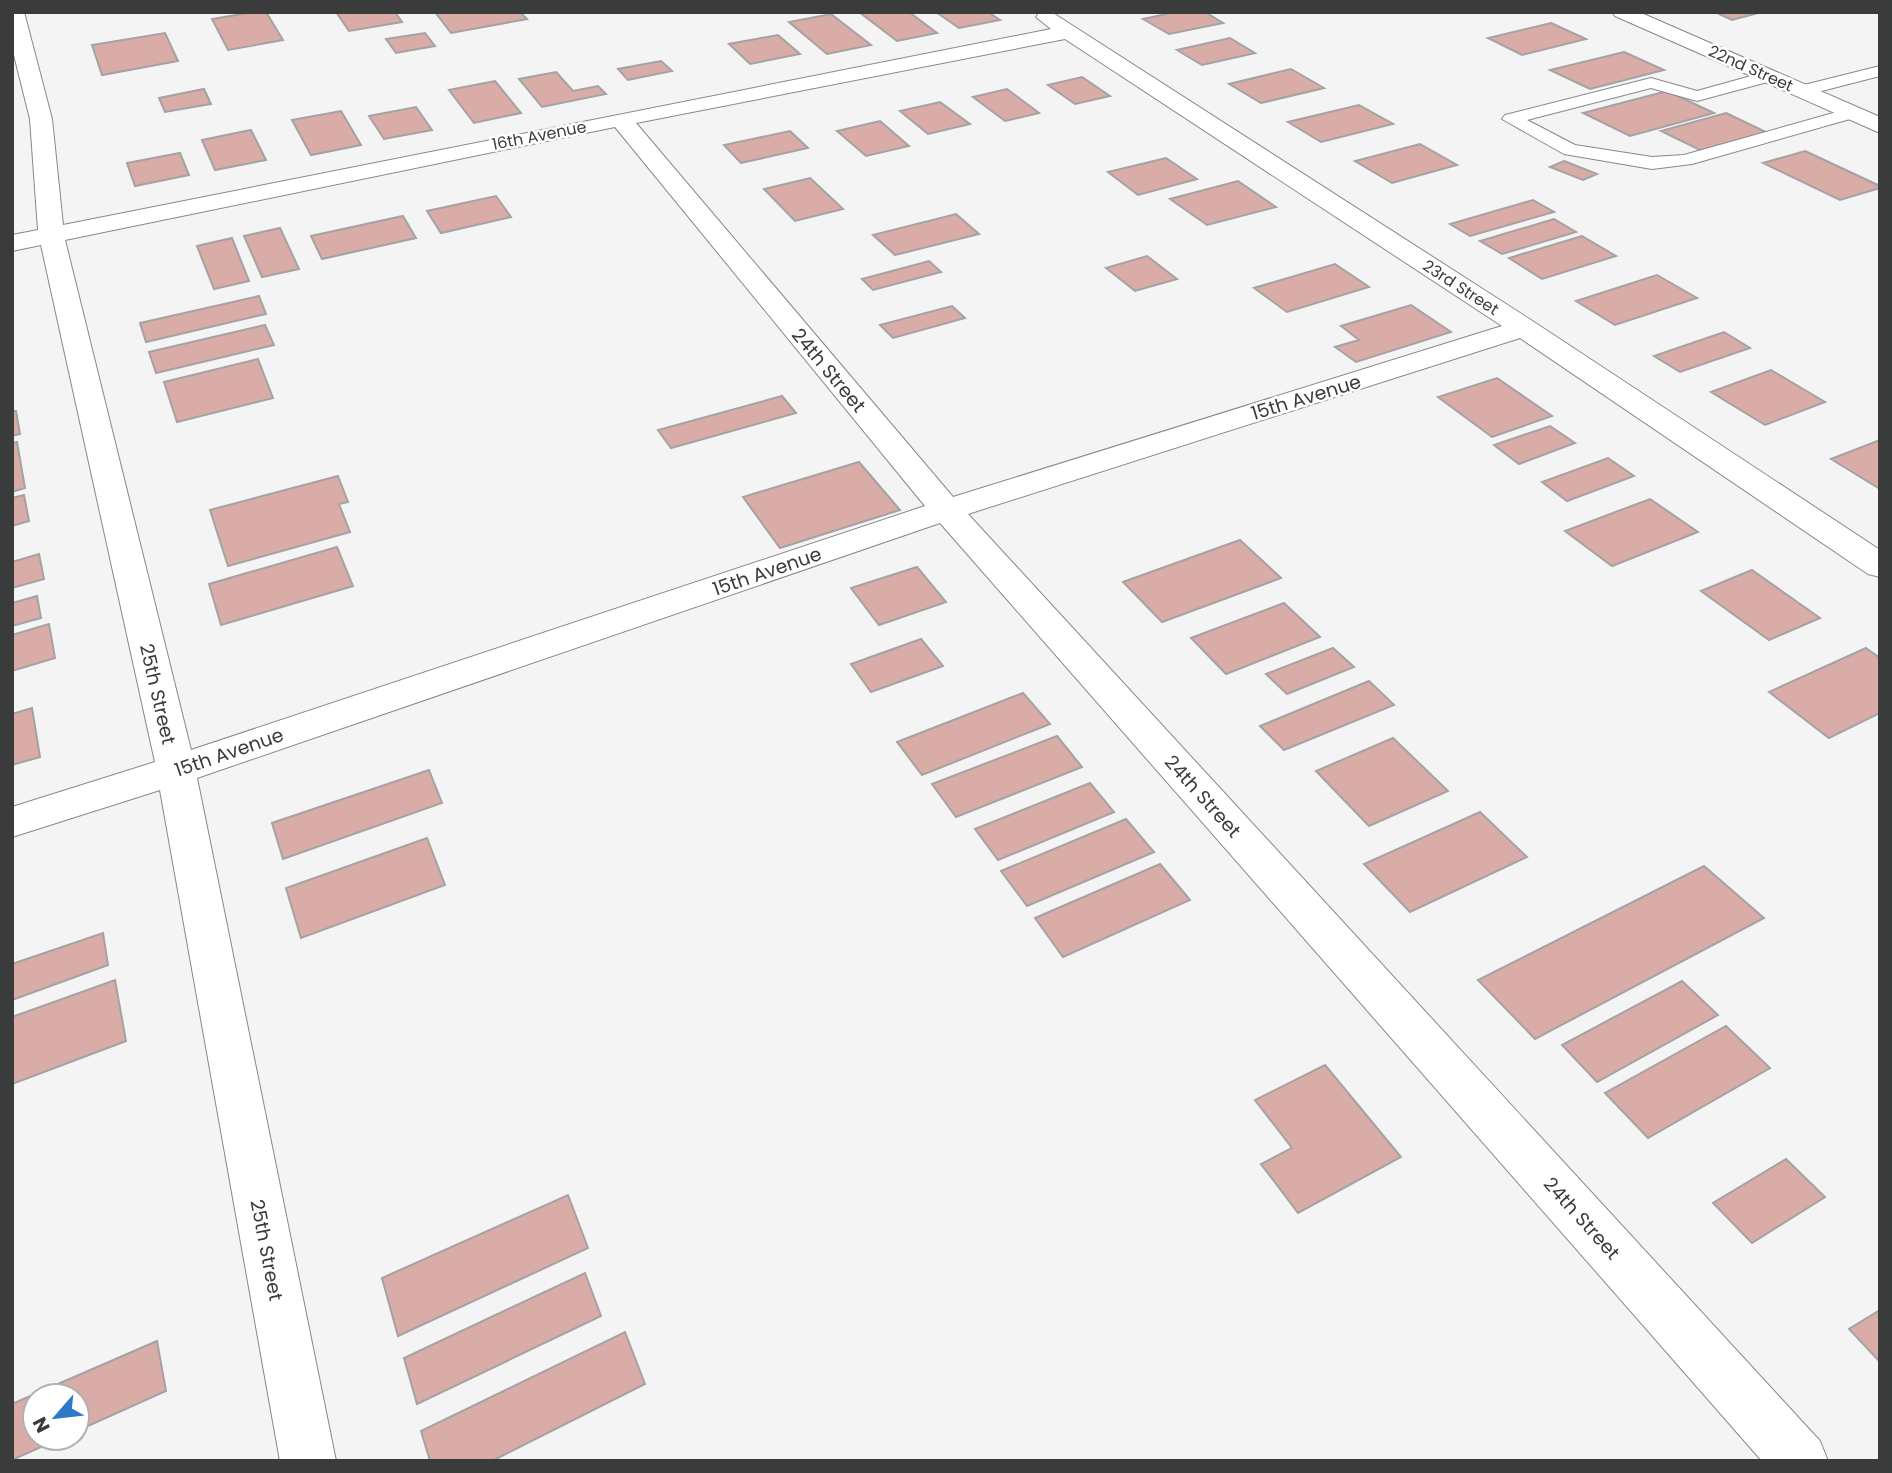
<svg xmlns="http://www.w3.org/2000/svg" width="1892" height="1473" font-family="Poppins,sans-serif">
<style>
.building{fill:#daaca7;stroke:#a4a2a2;stroke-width:2}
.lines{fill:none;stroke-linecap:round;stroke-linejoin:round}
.service-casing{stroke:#88888a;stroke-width:2}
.minor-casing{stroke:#88888a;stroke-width:2}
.service{fill:#fff;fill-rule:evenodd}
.minor{fill:#fff;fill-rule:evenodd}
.labels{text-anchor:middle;stroke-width:5;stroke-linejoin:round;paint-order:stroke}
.far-street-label{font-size:16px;fill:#3a3b3b;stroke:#fff}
.street-label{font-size:19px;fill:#3a3b3b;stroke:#fff}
</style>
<rect width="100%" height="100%" fill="#f4f4f5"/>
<path class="building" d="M254 12H266L283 40 228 50 212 19Z
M336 12H395L402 22 349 31Z
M435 12H520L527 19 451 33Z
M859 12H909L937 33 897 41Z
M936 12H988L1000 20 959 28Z
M1176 12H1205L1223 23 1169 34 1143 19Z
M1715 12H1762L1732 20Z
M831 14 871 45 827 54 789 22Z
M1551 23 1586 39 1522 55 1488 38Z
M165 33 178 61 102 75 92 45Z
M425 33 435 46 396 53 386 39Z
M778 35 800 54 750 64 729 44Z
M1230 38 1255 53 1202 65 1177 50Z
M1624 52 1664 70 1590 89 1550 70Z
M661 61 672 71 628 80 618 69Z
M1291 69 1324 88 1261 103 1229 84Z
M556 72 573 91 598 86 606 94 542 107 519 79Z
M1082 77 1110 96 1075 104 1048 85Z
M495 81 521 113 474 123 449 90Z
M204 89 211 104 165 112 159 98Z
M1007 89 1039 113 1005 121 973 97Z
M1667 91 1714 113 1630 136 1583 113Z
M940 102 970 124 928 134 900 111Z
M1359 105 1393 124 1321 142 1288 122Z
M416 107 432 130 384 139 369 116Z
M341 111 361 145 311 155 292 120Z
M1726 113 1770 134 1704 152 1661 131Z
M880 121 909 146 866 156 837 131Z
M251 130 266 160 215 170 202 140Z
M790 131 808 148 741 163 724 145Z
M1420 144 1457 165 1392 183 1355 161Z
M1805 151 1880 186V188L1840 200 1763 163Z
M180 153 189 175 135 186 127 163Z
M1166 158 1197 179 1138 195 1108 172Z
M1564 161 1597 174 1583 180 1550 167Z
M810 178 843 209 795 221 764 189Z
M1238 181 1276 207 1207 225 1170 199Z
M496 196 511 217 441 233 427 211Z
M1533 200 1554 212 1470 236 1450 224Z
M956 214 979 234 895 255 873 235Z
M403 216 416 238 322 259 311 236Z
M1554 219 1576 232 1502 254 1480 241Z
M280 228 299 269 262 277 244 236Z
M1582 236 1616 256 1542 279 1509 258Z
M232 238 249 281 214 289 197 246Z
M1147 256 1177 279 1135 291 1106 268Z
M929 261 941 272 873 290 862 279Z
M1335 264 1369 287 1287 312 1254 288Z
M1657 275 1697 298 1615 325 1576 301Z
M259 296 266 314 146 342 140 323Z
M1411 305 1451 332 1356 362 1335 347 1359 340 1341 326Z
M952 306 965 318 893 338 880 325Z
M265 325 274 345 156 373 149 352Z
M1724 332 1750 348 1680 372 1654 356Z
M258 359 273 398 177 422 164 382Z
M1771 370 1825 402 1765 425 1711 392Z
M1497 378 1552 416 1492 437 1438 397Z
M782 396 796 413 671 448 658 430Z
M12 411H16L20 434 12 436Z
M1550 426 1575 443 1519 464 1494 445Z
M1880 440V489L1831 459Z
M17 442 25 488 12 492V443Z
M1608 458 1634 476 1567 501 1542 482Z
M859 462 900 510 780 548 743 497Z
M338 476 348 502 339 504 350 532 228 566 210 510Z
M24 495 29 521 12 526V498Z
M1650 499 1698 532 1612 566 1565 531Z
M1240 540 1281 578 1162 622 1123 582Z
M337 547 353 586 221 625 209 584Z
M39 554 44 579 12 588V562Z
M917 567 946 602 879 625 851 588Z
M1752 570 1820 618 1769 640 1701 591Z
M37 596 41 618 12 626V603Z
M1284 603 1320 637 1226 674 1191 638Z
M49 624 55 658 12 671V635Z
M921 639 943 666 871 692 851 664Z
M1333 648 1354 667 1287 694 1266 674Z
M1866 648 1880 658V713L1829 738 1769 692Z
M1369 681 1394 705 1284 750 1260 726Z
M1023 693 1050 724 922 775 897 742Z
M32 708 40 757 12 765V714Z
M1057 736 1082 767 956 817 932 784Z
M1393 738 1448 791 1369 826 1316 771Z
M429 770 442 803 283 859 272 823Z
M1090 783 1114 812 998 860 975 829Z
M1480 812 1527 857 1410 912 1364 864Z
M1126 819 1154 852 1027 906 1001 871Z
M427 838 445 885 301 938 286 888Z
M1160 864 1190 900 1063 957 1035 918Z
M1704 866 1764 918 1535 1039 1478 980Z
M103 933 108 965 12 1000V964Z
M115 980 126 1041 12 1084V1017Z
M1682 981 1718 1015 1597 1082 1562 1045Z
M1726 1026 1770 1068 1648 1138 1605 1093Z
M1325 1065 1401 1157 1298 1213 1261 1164 1292 1148 1255 1100Z
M1786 1159 1825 1197 1752 1243 1713 1203Z
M568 1195 588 1248 398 1336 382 1278Z
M585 1273 601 1316 417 1404 404 1358Z
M1880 1310V1362L1849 1329Z
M625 1332 645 1384 492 1461H430L421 1431Z
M157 1341 166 1391 77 1431V1396H35V1438H61L12 1460V1404Z"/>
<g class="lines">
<g class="service-casing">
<path id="service" d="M1880 66V76L1802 96 1793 91 1796 87Z
M1769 71 1775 72 1777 76 1775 80 1697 101 1651 88 1527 120 1575 145 1652 157 1684 155 1851 108 1860 113 1857 117 1692 164 1652 169 1564 154 1502 119 1505 115 1651 78 1697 91Z"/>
</g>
<g class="minor-casing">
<path id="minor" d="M12 12H24L52 119 63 225 1051 29 1036 17 1039 13H1053L1534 322 1880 550V577L1868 574 1520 338 968 514 1820 1441 1828 1461H1762L940 523 197 778 336 1461H280L160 790 12 837V807L155 762 41 245 12 251V235L38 230 30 119 12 47ZM1065 39 1502 326 953 497 636 123ZM615 127 925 506 191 750 65 240Z
M1612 12H1639L1880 117V133L1615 16Z"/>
</g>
<use href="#service" class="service"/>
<use href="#minor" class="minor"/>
</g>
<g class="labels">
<g class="far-street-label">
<text transform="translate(1751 68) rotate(24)" y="6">22nd Street</text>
<text transform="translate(539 135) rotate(-11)" y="6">16th Avenue</text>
<text transform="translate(1461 287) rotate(33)" y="6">23rd Street</text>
</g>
<g class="street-label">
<text transform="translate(829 370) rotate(50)" y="7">24th Street</text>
<text transform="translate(1306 397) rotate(-17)" y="7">15th Avenue</text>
<text transform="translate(767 571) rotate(-19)" y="7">15th Avenue</text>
<text transform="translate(158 694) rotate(77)" y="7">25th Street</text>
<text transform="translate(229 752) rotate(-19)" y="7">15th Avenue</text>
<text transform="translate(1203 796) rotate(48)" y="7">24th Street</text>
<text transform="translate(1582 1218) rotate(48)" y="7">24th Street</text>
<text transform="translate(267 1250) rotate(79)" y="7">25th Street</text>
</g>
</g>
<rect width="1892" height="1473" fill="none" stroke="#3a3b3b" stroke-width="28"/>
<g transform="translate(56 1417) rotate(242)"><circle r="33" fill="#ffffff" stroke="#b0b1b1" stroke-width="2"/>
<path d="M0-5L12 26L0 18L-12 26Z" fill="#2e79c9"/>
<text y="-10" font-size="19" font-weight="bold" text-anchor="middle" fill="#3a3b3b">N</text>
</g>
</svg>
